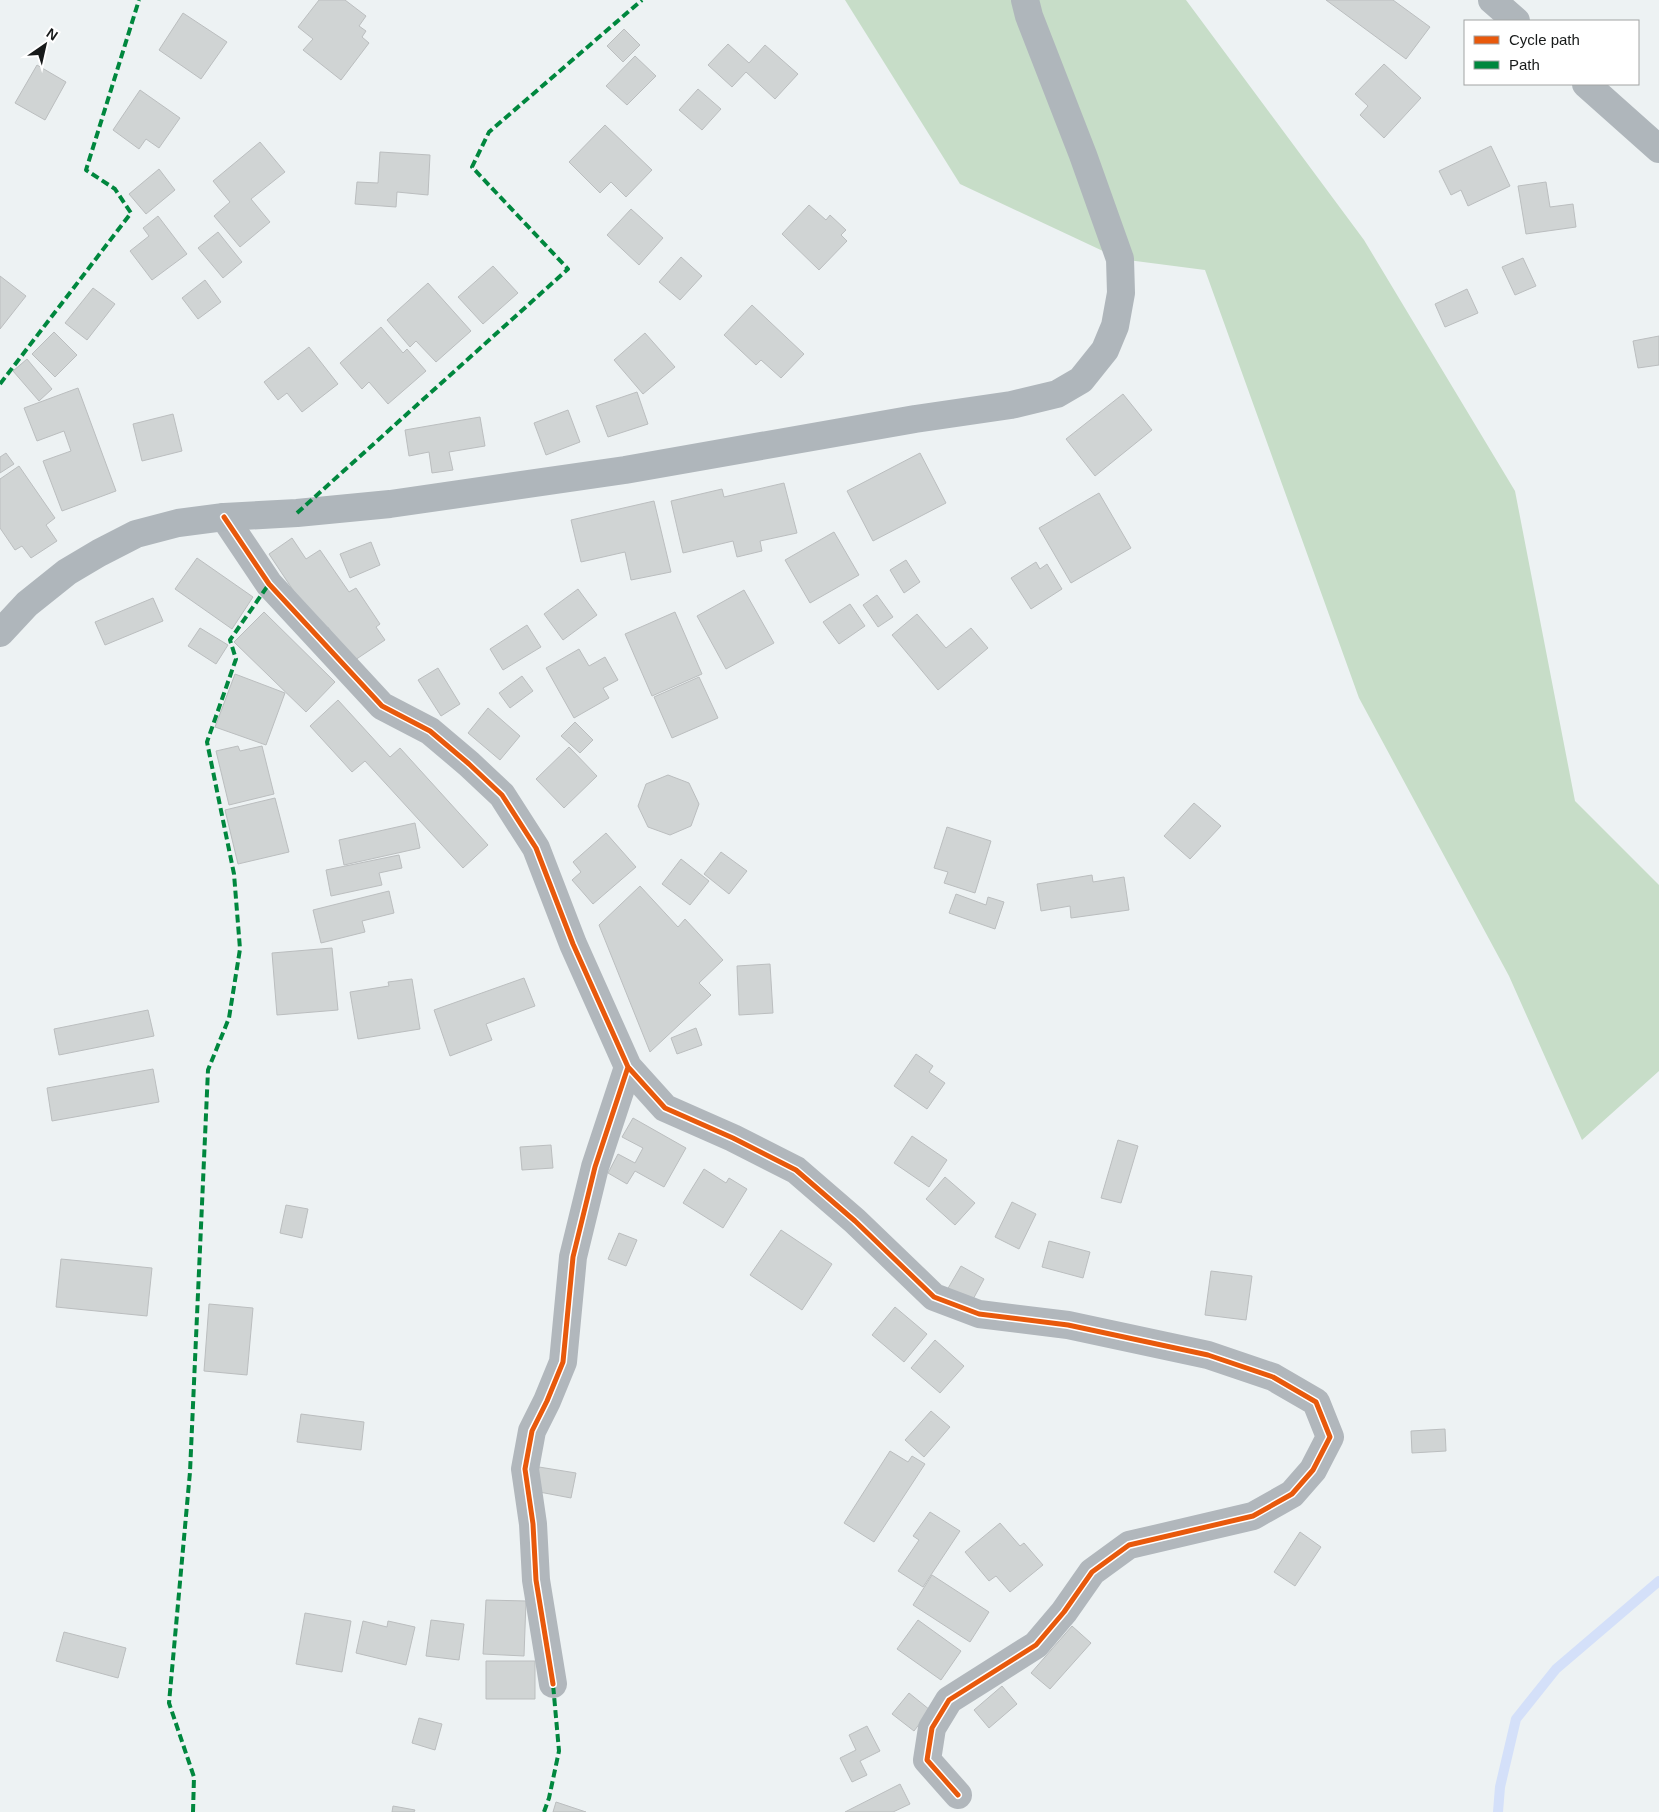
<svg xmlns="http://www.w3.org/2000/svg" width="1659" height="1812" font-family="Arial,sans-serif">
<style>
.forest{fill:#c7ddc8}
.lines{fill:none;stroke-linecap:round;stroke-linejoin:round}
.stream{stroke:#d4e0f9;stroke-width:10}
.building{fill:#d0d4d4;stroke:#bbbebf}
.minor{stroke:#b1b7bc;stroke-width:28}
.secondary{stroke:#afb6bb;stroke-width:28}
.quiet{stroke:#00873e;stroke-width:4;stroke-dasharray:8 4;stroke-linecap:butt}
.cycleway-casing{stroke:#fff;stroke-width:8}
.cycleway{stroke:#e8590c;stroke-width:5}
</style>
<rect width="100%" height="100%" fill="#edf2f3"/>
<path class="forest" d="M845 0H1186L1364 240 1515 491 1575 801 1659 885V1071L1582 1140 1509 976 1359 698 1205 270 1120 259 960 184Z"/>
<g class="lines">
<path class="stream" d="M1498 1812 1500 1787 1516 1719 1556 1669 1659 1581"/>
</g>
<path class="building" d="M319 0H345L366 16 359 26 366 31 362 37 369 43 341 80 303 50 313 39 298 27Z
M1326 0H1393L1430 27 1406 59Z
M183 13 227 42 201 79 159 50Z
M624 29 640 45 623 62 607 46Z
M728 44 749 63 765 45 798 74 775 99 746 72 732 87 708 65Z
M635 56 656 76 627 105 606 86Z
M1384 64 1421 98 1384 138 1360 115 1368 106 1355 94Z
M37 65 66 82 45 120 15 103Z
M698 89 721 109 702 130 679 110Z
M140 90 180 118 159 148 146 139 139 149 113 130Z
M605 125 652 170 626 197 611 182 600 193 569 162Z
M260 142 285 172 251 199 270 222 240 247 214 216 230 202 213 181Z
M1491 146 1510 186 1468 206 1461 190 1451 195 1439 171Z
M380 152 430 155 428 195 397 192 396 207 355 204 357 182 378 183Z
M159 169 175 190 146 214 129 194Z
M1546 182 1550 207 1573 204 1576 227 1526 234 1518 186Z
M809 205 826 220 830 215 846 230 841 235 847 241 819 270 782 234Z
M631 209 663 238 639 265 607 235Z
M158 216 187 254 152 280 130 251 149 236 143 228Z
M218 232 242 262 223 278 198 248Z
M681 257 702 276 680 300 659 282Z
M1523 258 1536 286 1515 295 1502 267Z
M493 266 518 293 483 324 458 297Z
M0 276 26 296 0 329Z
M205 280 221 302 198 319 182 298Z
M428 283 471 331 436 362 416 341 410 347 387 320Z
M93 288 115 304 87 340 65 323Z
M1467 289 1478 313 1445 327 1435 304Z
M752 305 804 354 781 378 761 360 756 365 724 335Z
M381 327 403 353 407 349 426 371 388 404 369 382 362 389 340 363Z
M54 332 77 355 55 377 32 354Z
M645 333 675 367 643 394 614 360Z
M1659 336V365L1638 368 1633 341Z
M309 347 338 384 302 412 287 393 278 400 264 382Z
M27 359 52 389 39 401 13 371Z
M78 388 116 491 62 511 43 461 71 451 64 431 37 441 24 408Z
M637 392 648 424 608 437 596 406Z
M1123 394 1152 430 1095 476 1066 439Z
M568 410 580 442 546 455 534 423Z
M173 414 182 451 142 461 133 424Z
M480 417 485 446 449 452 453 470 432 473 429 452 409 456 405 430Z
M6 453 14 464 0 473V457Z
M920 453 946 503 873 541 847 491Z
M19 466 55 518 46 525 57 541 31 558 22 546 15 550 0 528V479Z
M784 483 797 533 760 541 762 551 737 557 733 541 683 553 671 501 722 489 724 497Z
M1099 493 1131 548 1071 583 1039 528Z
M654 501 671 572 631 580 625 552 581 562 571 520Z
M834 532 859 575 810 603 785 560Z
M292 538 306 559 320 550 349 592 356 588 380 624 376 627 385 640 352 662 328 627 321 632 269 554Z
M371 542 380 565 350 578 340 554Z
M197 558 253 597 232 629 175 589Z
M906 560 920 582 904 593 890 570Z
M1036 562 1040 569 1047 564 1062 589 1031 609 1011 578Z
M578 589 597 615 563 640 544 614Z
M744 590 774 643 726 669 697 616Z
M877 595 893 617 878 627 863 605Z
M153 598 163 621 105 645 95 622Z
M850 604 865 626 839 644 823 622Z
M264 612 335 682 306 712 234 642Z
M675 612 702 674 652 696 625 634Z
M917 614 946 648 971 628 988 648 938 690 892 635Z
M527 625 541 647 503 670 490 649Z
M200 628 228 645 216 664 188 646Z
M579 649 589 666 605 657 618 680 603 688 609 698 574 718 546 668Z
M438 668 460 704 441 716 418 680Z
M235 674 285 693 266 745 215 727Z
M522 676 533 691 510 708 499 693Z
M699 677 718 718 672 738 654 697Z
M338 700 390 757 400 748 488 845 463 868 365 761 352 772 310 726Z
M488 708 520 736 500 760 468 733Z
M575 722 593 740 580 753 561 736Z
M238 746 240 751 262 746 274 794 229 805 216 751Z
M569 747 597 776 564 808 536 779Z
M668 775 689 783 699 804 691 826 670 835 648 827 638 806 646 784Z
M275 798 289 852 238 864 225 810Z
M1194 803 1221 826 1190 859 1164 836Z
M415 823 420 848 344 865 339 840Z
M947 827 991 841 975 893 944 883 948 872 934 868Z
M606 833 636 867 593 904 572 880 581 872 573 862Z
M721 852 747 871 729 894 704 874Z
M399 855 402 868 379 873 382 885 331 896 326 870Z
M681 859 709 881 690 905 662 884Z
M1092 875 1093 882 1124 877 1129 910 1071 918 1070 906 1041 911 1037 884Z
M640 886 678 927 685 919 723 960 699 983 711 995 650 1052 599 925Z
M389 891 394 913 362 921 365 932 321 943 313 910Z
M956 894 986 905 988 897 1004 902 995 929 949 913Z
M332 948 338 1010 277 1015 272 953Z
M770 964 773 1013 739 1015 737 966Z
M524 978 535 1006 486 1024 492 1040 450 1056 434 1010Z
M412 979 420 1029 358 1039 350 992 389 986 388 982Z
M148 1010 154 1036 59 1055 54 1029Z
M696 1028 702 1045 677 1054 671 1038Z
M916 1054 933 1066 929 1072 945 1083 927 1109 894 1086Z
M153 1069 159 1102 52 1121 47 1088Z
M633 1118 686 1148 664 1187 635 1171 627 1184 608 1173 618 1154 635 1163 643 1148 622 1137Z
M912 1136 947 1160 929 1187 894 1163Z
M1118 1140 1138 1146 1121 1203 1101 1198Z
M551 1145 553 1168 522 1170 520 1147Z
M704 1169 726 1183 729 1178 747 1189 723 1228 683 1203Z
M945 1177 975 1203 955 1225 926 1199Z
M1012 1202 1036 1214 1019 1249 995 1237Z
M286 1205 308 1209 302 1238 280 1233Z
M781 1230 832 1264 802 1310 750 1275Z
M619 1233 637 1240 626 1266 608 1259Z
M1049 1241 1090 1252 1083 1278 1042 1267Z
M61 1259 152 1268 147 1316 56 1307Z
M961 1266 984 1279 971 1303 947 1290Z
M1211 1271 1252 1276 1246 1320 1205 1315Z
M209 1304 253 1308 247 1375 204 1371Z
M895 1307 927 1334 904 1362 872 1335Z
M935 1340 964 1366 940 1393 911 1368Z
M931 1411 950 1427 924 1457 905 1440Z
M301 1414 364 1422 361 1450 297 1442Z
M1445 1429 1446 1451 1412 1453 1411 1431Z
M890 1451 908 1462 912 1456 925 1464 874 1542 844 1523Z
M539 1467 576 1473 571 1498 534 1491Z
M930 1512 960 1531 923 1587 898 1571 919 1540 913 1536Z
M1000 1523 1020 1546 1024 1543 1043 1565 1010 1592 996 1576 989 1581 965 1552Z
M1300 1532 1321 1547 1295 1586 1274 1572Z
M932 1575 989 1612 970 1642 913 1605Z
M486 1600 526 1601 524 1656 483 1654Z
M305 1613 351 1621 342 1672 296 1664Z
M431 1620 464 1624 459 1660 426 1656Z
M918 1620 961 1651 941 1680 897 1649Z
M363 1621 387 1627 388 1621 415 1627 406 1665 356 1653Z
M1072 1626 1091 1643 1050 1689 1031 1673Z
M64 1632 126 1648 118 1678 56 1661Z
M486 1661H535V1699H486Z
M1002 1686 1017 1704 989 1728 974 1710Z
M909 1693 930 1710 914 1731 892 1714Z
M419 1718 442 1724 435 1750 412 1743Z
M867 1726 880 1751 860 1761 867 1775 852 1782 840 1758 856 1750 849 1735Z
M900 1784 910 1804 893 1812H845Z
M556 1802 586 1812H553Z
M393 1806 415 1810 414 1812H392Z"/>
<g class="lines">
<path class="minor" d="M224 517 269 584 382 706 430 731 469 764 502 795 536 848 573 944 628 1067 665 1108 733 1138 796 1170 855 1221 934 1297 979 1314 1068 1325 1208 1355 1273 1377 1316 1402 1330 1437 1313 1470 1292 1494 1253 1516 1129 1545 1092 1572 1064 1612 1036 1645 949 1700 932 1728 927 1760 958 1795
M553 1684 536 1580 533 1524 525 1469 532 1431 547 1401 563 1362 573 1257 595 1167 628 1067"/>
<path class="secondary" d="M1492 0 1516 21
M1586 84 1659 149
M0 633 27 604 67 572 99 553 136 534 178 523 224 517 297 513 390 504 625 470 915 419 1011 405 1057 394 1081 380 1105 350 1115 326 1121 293 1120 259 1083 155 1029 16 1025 0"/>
<path class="quiet" d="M0 384 131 213 115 189 86 170 139 0
M297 513 568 269 472 167 489 132 642 0
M193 1812 194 1777 169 1703 190 1472 208 1070 229 1018 240 949 234 874 207 742 236 659 230 640 269 584
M544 1812 549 1798 559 1751 553 1684"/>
<g class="cycleway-casing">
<path id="cycleway" d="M224 517 269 584 382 706 430 731 469 764 502 795 536 848 573 944 628 1067 665 1108 733 1138 796 1170 855 1221 934 1297 979 1314 1068 1325 1208 1355 1273 1377 1316 1402 1330 1437 1313 1470 1292 1494 1253 1516 1129 1545 1092 1572 1064 1612 1036 1645 949 1700 932 1728 927 1760 958 1795
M553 1684 536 1580 533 1524 525 1469 532 1431 547 1401 563 1362 573 1257 595 1167 628 1067"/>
</g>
<use href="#cycleway" class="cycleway"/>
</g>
<rect x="1464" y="20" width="175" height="65" fill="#ffffff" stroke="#a2a3a3"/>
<rect x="1474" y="36" width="25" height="8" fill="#e8590c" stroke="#a2a3a3"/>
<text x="1509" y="45" font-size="15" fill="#171a1a">Cycle path</text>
<rect x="1474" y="61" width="25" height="8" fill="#00873e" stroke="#a2a3a3"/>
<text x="1509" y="70" font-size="15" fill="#171a1a">Path</text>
<g transform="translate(45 45) rotate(34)" stroke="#ffffff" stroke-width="4" paint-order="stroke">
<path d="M0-4L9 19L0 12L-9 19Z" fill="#171a1a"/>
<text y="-8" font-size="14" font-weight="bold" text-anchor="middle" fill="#171a1a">N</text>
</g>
</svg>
